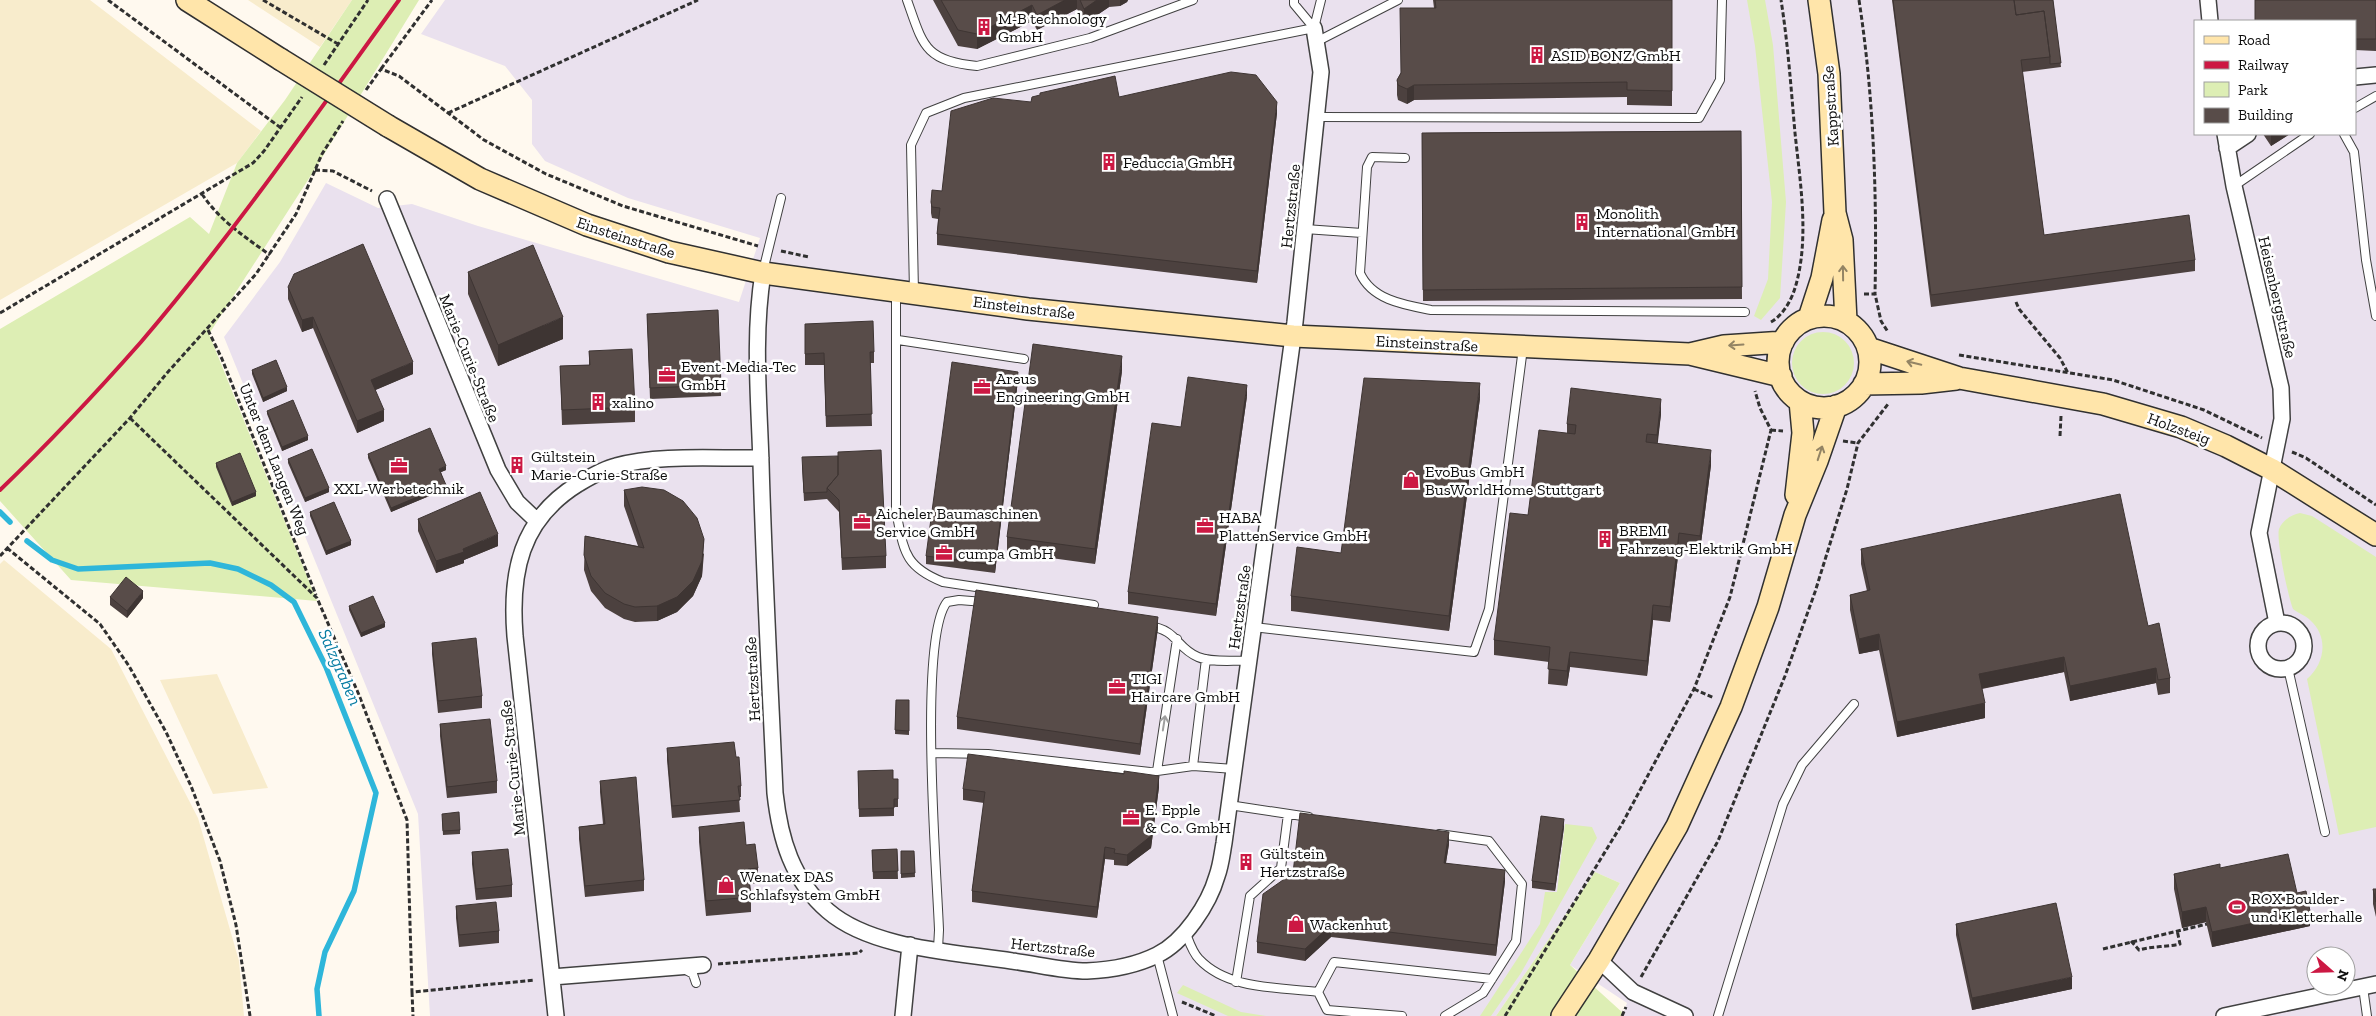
<svg xmlns="http://www.w3.org/2000/svg" width="2376" height="1016" font-family="'Zilla Slab',serif">
<style>
.industrial{fill:#eae1ee;fill-rule:evenodd}
.farmland{fill:#f8eccc}
.green{fill:#ddeeb4}
.lines{fill:none;stroke-linecap:round;stroke-linejoin:round}
.stream{stroke:#2eb6da;stroke-width:5.5}
.lane-casing{stroke:#414141;stroke-width:10}
.street-casing{stroke:#414141;stroke-width:18}
.secondary-casing{stroke:#303030;stroke-width:24}
.path{stroke:#303030;stroke-width:3;stroke-dasharray:5 2.5;stroke-linecap:butt}
.lane{stroke:#fff;stroke-width:8}
.street{stroke:#fff;stroke-width:15}
.secondary{stroke:#ffe5aa;stroke-width:21}
.rail{stroke:#cc1843;stroke-width:4}
.secondary-bridge-casing{stroke:#303030;stroke-width:24;stroke-linecap:butt}
.secondary-bridge{stroke:#ffe5aa;stroke-width:21}
.wall{fill:#4c413f}
.shaded-wall{fill:#3e3533}
.building{fill:#584c49;stroke:#3e3533}
.oneway{stroke:#938464}
.oneway2{stroke:#9f9f9f}
.labels{text-anchor:middle;stroke-width:5;stroke-linejoin:round;paint-order:stroke}
.poi-label{font-size:16px;fill:#0e0e0e;stroke:#fff;text-anchor:start}
.street-label{font-size:16px;fill:#0e0e0e;stroke:#fff}
.water-label{font-size:18px;font-style:italic;fill:#0a7ea4;stroke:#fff}
</style>
<rect width="100%" height="100%" fill="#fff9ef"/>
<path class="industrial" d="M445 0H2376V1016H1622L1627 1003 1570 965 1620 883 1595 872 1496 1016H430L418 814 224 337 280 262 326 183 378 208 412 204 478 226 739 302 760 238 628 198 545 161 532 144V100L505 66 421 34ZM2195 21H2355V134H2195ZM2316 956H2346V986H2316Z"/>
<path class="farmland" d="M0 0H90L261 131 237 163 0 300Z
M248 0H352L320 47Z
M4 560 111 649 198 818 239 961 244 1016H0V564Z
M217 674 268 788 213 794 160 680Z"/>
<path class="green" d="M352 0H419L315 169 209 334 317 601 71 580 0 501V329L190 217 209 234 237 163 285 100Z
M1747 0H1765L1773 45 1786 202 1780 298 1761 320 1754 316 1768 279 1772 202 1755 46Z
M1792 363a31 31 0 1 1 62 0a31 31 0 1 1-62 0Z
M2300 513 2312 516 2376 557V827L2339 835 2307 679C2325 663 2329 637 2310 620 2305 615 2298 613 2293 609 2288 596 2276 540 2279 529 2283 520 2291 515 2300 513Z
M1565 824 1592 827 1597 838 1521 973 1491 1016H1480L1540 924 1545 892H1557Z
M1595 872 1620 883 1570 965 1623 1013 1622 1016H1496Z
M1183 985 1241 1012 1266 1016H1228L1177 993Z"/>
<g class="lines">
<path class="stream" d="M0 512 10 522
M27 541 52 560 78 569 210 563 238 569 271 585 294 602 326 667 376 793 354 891 325 952 317 989 319 1016"/>
<g class="lane-casing">
<path id="lane" d="M907 0C923 45 924 61 977 66L1090 38 1193 0
M1294 0V4L1314 28
M1314 28 1321 0
M1316 42 1398 0
M2355 108 2376 96
M1317 117 1699 118 1720 80 1722 0
M2344 134 2354 152 2366 260 2376 316
M1405 158 1372 157 1367 167 1360 273C1372 300 1404 305 1431 310L1745 312
M2234 186 2310 134
M1305 229 1362 233
M763 271 781 198
M896 292V511C904 550 903 566 943 582L1094 605
M914 292 911 145 926 113 964 98 1314 28
M898 340 1024 359
M1149 626C1178 630 1176 648 1198 657 1212 663 1233 660 1249 661
M1253 627 1474 652 1489 609 1523 348
M2288 668 2325 832
M933 753 988 754 1150 772 1193 766 1234 769
M1193 766 1206 659
M1157 771 1177 639
M1229 805 1309 817
M1439 834 1489 841 1522 884 1516 941 1483 993 1445 1016
M1185 931C1189 941 1192 952 1199 959 1228 990 1279 987 1318 992L1327 1010 1402 1016
M938 949 939 930C937 873 918 639 947 602L959 600 984 602
M1157 955 1173 1016
M684 969 693 974 696 983
M1236 982 1250 896 1281 868 1288 814
M2363 987 2367 1016
M1318 992 1334 962 1492 979
M1718 1016 1783 804 1802 765 1854 704"/>
</g>
<g class="street-casing">
<path id="street" d="M2208 0 2210 21
M2355 77 2376 75
M2225 134 2234 186 2281 388 2282 419 2259 533 2277 623
M2227 148 2248 134
M387 199 498 470 517 502 537 521
M763 273C753 335 759 400 761 463 764 573 770 683 775 793 780 839 792 880 828 911 872 949 955 952 1012 961 1036 964 1062 971 1087 971 1110 970 1135 966 1157 955 1184 942 1209 904 1217 876 1221 865 1222 854 1224 843L1295 322 1321 72 1314 28
M2258 646a23 23 0 1 1 46 0a23 23 0 1 1-46 0Z
M1599 960 1633 992 1685 1016
M552 977 703 965
M556 1016 515 636C510 573 520 520 578 484 590 477 603 469 616 466 659 454 716 459 761 458
M903 1016 910 945
M2224 1016 2376 984"/>
</g>
<g class="secondary-casing">
<path id="secondary" d="M187 0 280 59
M1819 0 1829 74 1835 213 1842 240 1846 321
M388 126 480 179 587 225 669 252 763 273 1028 309 1293 336 1690 354 1781 376
M1778 362a46 46 0 1 1 92 0a46 46 0 1 1-92 0Z
M1809 318 1822 278 1833 220
M1868 348 1959 378 2103 404 2181 427 2226 446 2271 469 2376 535
M1690 354 1724 346 1783 342
M1864 384 1921 383 1956 379
M1796 495 1803 433 1800 401
M1562 1016 1599 960 1677 826 1731 707 1768 607 1795 515 1817 461 1836 406"/>
</g>
<path class="path" d="M108 0 281 128
M263 0 338 44
M1859 0C1874 98 1877 196 1875 294
M324 65 368 0
M381 69 432 0
M366 90 381 69 399 76 484 140 546 174 623 206 758 246
M448 113 698 0
M315 170 333 171 372 191
M202 194C219 220 245 237 270 255
M781 251 809 257
M1864 294H1875L1881 321 1888 332
M2016 302 2019 309 2060 358 2068 373
M0 313 253 163 264 151 302 97
M1771 322C1783 315 1791 301 1795 288 1810 240 1800 181 1795 133 1791 88 1788 44 1781 0
M208 330 222 359 316 595
M1959 355 2113 380 2204 410 2262 438
M130 418 317 598 359 695 407 820 412 992 535 980
M1771 430 1783 431
M2060 436 2061 416
M1843 441 1858 443
M2292 452 2306 458 2376 505
M7 548 100 624 129 666 166 732 191 786 220 861 236 925 250 1016
M0 556 130 418 167 373 256 274 296 214 322 154 343 121
M1694 689 1714 698
M2131 941 2139 950C2153 946 2166 947 2180 944L2177 930
M2103 949 2207 924
M718 964 859 953 862 950
M1641 977 1718 841 1785 676 1815 592 1847 489 1858 443 1888 404
M412 992 413 1016
M1182 1002 1216 1016
M1505 1016 1622 824 1694 689 1730 597 1771 430 1760 408 1755 391
M1622 1016 1626 1007"/>
<use href="#lane" class="lane"/>
<use href="#street" class="street"/>
<use href="#secondary" class="secondary"/>
<path class="rail" d="M0 490C49 443 96 393 141 342 234 233 315 116 399 0"/>
<g class="secondary-bridge-casing">
<path id="secondary-bridge" d="M280 59 388 126"/>
</g>
<use href="#secondary-bridge" class="secondary-bridge"/>
</g>
<path class="wall" d="M933 0H1128L1127 2 1120 6 1109 7 1084 24 1077 9 1037 30 1032 21 977 49 958 46Z
M1433 0H1672V106L1627 105V97L1414 100 1407 104 1398 100 1397 95V80L1434 8Z
M1892 0H2053L2061 67 2022 72 2044 235 2195 260V271L1931 307Z
M2376 0V51L2355 50V21Z
M1119 97 1277 113 1257 283 937 245V234L938 219 932 218 931 213V202L1031 102Z
M1741 131 1742 299 1423 301 1422 133Z
M2263 134H2290L2271 146Z
M468 272 563 339 498 366 468 294Z
M288 287 413 374 375 390 384 421 357 433 313 328 302 332 288 299Z
M647 314 721 385V396L650 399Z
M805 324 874 352V363H870L872 426 826 427 824 365H805Z
M589 351 635 407V422L562 425 560 366 589 365Z
M252 370 287 391 263 402 252 374Z
M1122 371 1095 564 1007 552V537Z
M1018 380 995 573 926 564V556Z
M1247 396 1216 616 1128 604V592Z
M1480 398 1449 631 1291 611V596L1341 553Z
M267 411 308 440 282 451 267 414Z
M1661 414 1657 444 1711 465 1700 551 1679 548 1670 622 1653 620 1647 676 1570 667 1567 686 1548 684 1549 662 1494 655V640L1528 515 1567 433V424Z
M368 454 446 470 441 472 446 489 391 512 368 458Z
M838 456 886 556V568L842 570 839 512 827 499 804 501 802 465Z
M512 458 521 467 516 470 512 462Z
M288 459 329 492 305 502 288 463Z
M216 463 256 496 232 506 216 467Z
M624 490 704 554 702 576 693 596 677 612 657 621 635 622 624 619 605 608 591 591 584 570 585 536 638 546 624 506Z
M310 512 351 545 326 555 310 516Z
M418 519 498 546 464 560V563L436 573 418 531Z
M1861 549 2148 626 2170 678V693L2158 695 2156 683 2070 701 2064 672 1982 689 1985 718 1897 737 1879 650 1859 654 1850 610V595L1867 591 1861 564Z
M110 597 143 598 127 618 110 605Z
M349 606 385 627 361 637 349 610Z
M1158 628 1140 755 957 729V717Z
M432 643 482 696V708L438 713 432 654Z
M896 700H909V735L895 734Z
M440 724 497 781V793L447 798 440 736Z
M667 748 736 757 741 786V797H739L740 812 672 818 667 760Z
M858 771 893 779H898V807H894V816L859 817Z
M600 781 644 880V891L585 897 579 839V827L603 824 600 792Z
M1159 787 1151 848 1127 866 1114 865V860L1105 859 1097 918 972 902V891L984 803 963 800V789Z
M442 818 460 830V834L443 835Z
M699 827 746 845 758 868V883L750 884 751 897V912L706 916 699 842Z
M1564 827 1555 891 1532 888V881Z
M1449 844 1446 863 1505 881 1496 956 1331 937 1305 961 1257 953V942Z
M897 849 898 879H873L872 850Z
M901 851H914L915 877 901 878Z
M472 852 512 885V897L476 900 472 864Z
M1250 856 1249 866 1241 865V861Z
M2220 868 2297 893 2310 926 2212 947 2206 922 2182 928 2174 889V874Z
M2373 889H2376V917L2373 904Z
M456 906 499 931V943L459 947 456 918Z
M1956 924 2072 989 1972 1010 1956 935Z"/>
<path class="shaded-wall" d="M1065 0H1077V9L1037 30V15Z
M1097 0H1109V7L1084 24V9Z
M1120 0H1128L1127 2 1120 6Z
M1032 5V21L977 49V34Z
M1414 85V100L1407 104V89Z
M1277 102V113L1257 283V271Z
M2271 134H2290L2271 146Z
M313 317V328L302 332V320Z
M563 317V339L498 366V345Z
M1122 356V371L1095 564V549Z
M413 362V374L371 392V380Z
M1018 372V380L995 573V565Z
M1480 383V398L1449 631V616Z
M1247 385V396L1216 616V604Z
M287 387V391L263 402V398Z
M1661 399V414L1657 450V435Z
M384 410V421L357 433V421Z
M308 436V440L282 451V447Z
M1711 450V465L1700 551V536Z
M521 463V467L516 470V466Z
M446 466V470L439 473V469Z
M446 485V489L391 512V508Z
M329 488V492L305 502V498Z
M256 492V496L232 506V502Z
M1679 533V548L1670 622V607Z
M498 534V546L464 560V563L436 573V561Z
M704 539 702 576 693 596 677 612 657 621V606Z
M351 541V545L326 555V551Z
M143 591V598L127 618V611Z
M1653 605V620L1647 676V661Z
M1158 617V628L1140 755V744Z
M385 623V627L361 637V633Z
M1879 634V650L1859 654V639Z
M1570 652V667L1567 686V671Z
M2064 657V672L1979 689V674Z
M2156 668V683L2070 701V686Z
M1985 703V718L1897 737V722Z
M1159 776V787L1151 848 1127 866V855Z
M1564 819V827L1555 891V884Z
M1449 832V844L1444 874V863Z
M1105 847V859L1097 918V907Z
M1505 870V881L1496 956V945Z
M2206 907V922L2182 928V912Z
M2310 911V926L2212 947V932Z
M1331 925V937L1305 961V949Z
M2072 977V989L1972 1010V998Z"/>
<path class="building" d="M941 0H1065L1037 15 1032 5 977 34 958 30Z
M1080 0H1097L1084 9Z
M1435 0H1672V91L1627 90V82L1414 85 1407 89 1398 85 1397 80 1401 73 1400 8H1436Z
M1893 0H2014L2016 15 2044 11 2050 57 2021 60 2044 235 2189 215 2195 260 1931 295Z
M2014 0H2053L2061 63 2050 64V57L2044 11 2016 15Z
M2255 0H2376V39H2355V21H2255Z
M1231 72 1256 75 1277 102 1257 271 937 234 940 208 932 207 931 202 932 190 942 191 951 111 993 98 1031 102 1032 97 1040 95V93L1115 76 1119 97Z
M1741 131 1742 287 1423 290 1422 133Z
M363 244 413 362 371 380 384 410 357 421 313 317 302 320 288 287 294 274Z
M533 245 563 317 498 345 468 272Z
M718 310 721 385 650 388 647 314Z
M873 321 874 352H870L872 414 826 416 824 353 805 354V324Z
M1033 344 1122 356 1095 549 1007 537Z
M632 349 635 407 562 410 560 366 590 365 589 351Z
M276 360 287 387 263 398 252 370Z
M952 362 1018 372 995 565 926 556Z
M1188 377 1247 385 1216 604 1128 592 1152 423 1181 427Z
M1364 378 1480 383 1449 616 1291 596 1297 547 1341 553Z
M1571 388 1661 399 1657 435 1647 434 1646 442 1711 450 1700 536 1679 533 1670 607 1653 605 1647 661 1570 652 1567 671 1548 669 1550 647 1494 640 1510 513 1528 515 1539 430 1575 434 1576 425 1567 424Z
M293 400 308 436 282 447 267 411Z
M430 428 446 466 439 469 446 485 391 508 368 454Z
M312 449 329 488 305 498 288 459Z
M881 450 886 556 842 558 839 500 827 488 838 475V452Z
M240 453 256 492 232 502 216 463Z
M518 456 521 463 516 466 512 458Z
M838 456V475L827 488V492L804 493 802 457Z
M642 487 664 490 683 501 697 518 704 539 702 561 693 581 677 597 657 606 635 607 624 604 605 593 591 576 584 555 585 536 644 548 624 490Z
M480 492 498 534 463 549 464 552 436 561 418 519Z
M2120 494 2148 626 2159 623 2170 678 2158 680 2156 668 2070 686 2064 657 1979 674 1985 703 1897 722 1879 634 1859 639 1850 595 1870 590 1861 549Z
M334 502 351 541 326 551 310 512Z
M126 577 143 591 127 611 110 597Z
M976 590 1158 617 1140 744 957 717Z
M373 596 385 623 361 633 349 606Z
M476 638 482 696 438 701 432 643Z
M896 700H909V731L895 730Z
M490 719 497 781 447 787 440 724Z
M734 742 736 757H739L741 786H738L740 800 672 806 667 748Z
M968 754 1124 774V771L1159 776 1151 836 1127 855 1114 853 1115 849 1105 847 1097 907 972 891 985 792 963 789Z
M893 770V779H898V799H894V808L859 809 858 771Z
M636 777 644 880 585 886 579 827 605 824 600 781Z
M459 812 460 830 443 831 442 814Z
M1300 813 1449 832 1444 863 1505 870 1496 945 1331 925 1305 949 1257 942 1263 894 1293 873Z
M1541 816 1564 819 1555 884 1532 881Z
M744 822 746 845 755 844 758 868 748 869 751 897 706 901 699 827Z
M508 849 512 885 476 889 472 852Z
M897 849 898 871 873 872 872 850Z
M901 851H914L915 873 901 874Z
M2288 854 2297 893 2306 891 2310 911 2212 932 2206 907 2182 912 2174 874 2220 864V868Z
M1242 855 1250 856 1249 862 1241 861Z
M2373 889H2376V902Z
M496 902 499 931 459 935 456 906Z
M2056 903 2072 977 1972 998 1956 924Z"/>
<defs><path id="oneway-shaft" d="M-6 0H5M1.5-3L5.5 0L1.5 3" fill="none" stroke-width="1.6" stroke-linecap="round" stroke-linejoin="round" transform="scale(1.25)"/></defs>
<g class="oneway">
<use href="#oneway-shaft" transform="translate(1843 273) rotate(-91)"/>
<use href="#oneway-shaft" transform="translate(1736 345) rotate(176)"/>
<use href="#oneway-shaft" transform="translate(1914 363) rotate(-167)"/>
<use href="#oneway-shaft" transform="translate(1820 453) rotate(-72)"/>
</g>
<use class="oneway2" href="#oneway-shaft" transform="translate(1164 723) rotate(-81)"/>
<defs>
<g id="building-bare" transform="scale(1.35)"><path d="M-4-6H4V6H1V3H-1V6H-4ZM-2.5-4.3h1.7v1.8h-1.7ZM.8-4.3h1.7v1.8H.8ZM-2.5-1h1.7V.8h-1.7ZM.8-1h1.7V.8H.8Z" fill="#cc1843" stroke="#fff" stroke-width="2.5" paint-order="stroke"/></g>
<g id="office-bare" transform="scale(1.35)"><path d="M-6-3h4V-5.5h4V-3h4V5H-6ZM-1-4.5V-3h2v-1.5ZM-6 0V1H6V0Z" fill="#cc1843" stroke="#fff" stroke-width="2.5" paint-order="stroke"/></g>
<g id="shop-bare" transform="scale(1.35)"><path d="M-5-2.5h2.3a2.7 3.5 0 0 1 5.4 0H5L5.5 6h-11ZM-1.5-2.5h3a1.5 2.3 0 0 0-3 0Z" fill="#cc1843" stroke="#fff" stroke-width="2.5" paint-order="stroke"/></g>
<g id="stadium-bare" transform="scale(1.35)"><path d="M0-5a6.5 5 0 1 0 0 10a6.5 5 0 1 0 0-10ZM-3.5-1.8h7v3.6h-7Z" fill="#cc1843" stroke="#fff" stroke-width="2.5" paint-order="stroke"/></g>
</defs>
<g fill-rule="evenodd">
<use href="#building-bare" x="984" y="27"/>
<use href="#building-bare" x="1537" y="55"/>
<use href="#building-bare" x="1109" y="162"/>
<use href="#building-bare" x="1582" y="222"/>
<use href="#office-bare" x="667" y="375"/>
<use href="#office-bare" x="982" y="387"/>
<use href="#building-bare" x="598" y="402"/>
<use href="#building-bare" x="517" y="465"/>
<use href="#office-bare" x="399" y="466"/>
<use href="#shop-bare" x="1411" y="480"/>
<use href="#office-bare" x="862" y="522"/>
<use href="#office-bare" x="1205" y="526"/>
<use href="#building-bare" x="1605" y="539"/>
<use href="#office-bare" x="944" y="553"/>
<use href="#office-bare" x="1117" y="687"/>
<use href="#office-bare" x="1131" y="818"/>
<use href="#building-bare" x="1246" y="862"/>
<use href="#shop-bare" x="726" y="885"/>
<use href="#stadium-bare" x="2237" y="907"/>
<use href="#shop-bare" x="1296" y="924"/>
</g>
<g class="labels">
<g class="poi-label">
<text x="998" y="24">M-B technology<tspan x="998" dy="18">GmbH</tspan></text>
<text x="1551" y="61">ASID BONZ GmbH</text>
<text x="1123" y="168">Feduccia GmbH</text>
<text x="1596" y="219">Monolith<tspan x="1596" dy="18">International GmbH</tspan></text>
<text x="681" y="372">Event-Media-Tec<tspan x="681" dy="18">GmbH</tspan></text>
<text x="996" y="384">Areus<tspan x="996" dy="18">Engineering GmbH</tspan></text>
<text x="612" y="408">xalino</text>
<text x="531" y="462">Gültstein<tspan x="531" dy="18">Marie-Curie-Straße</tspan></text>
<text x="1425" y="477">EvoBus GmbH<tspan x="1425" dy="18">BusWorldHome Stuttgart</tspan></text>
<text x="399" y="494" text-anchor="middle">XXL-Werbetechnik</text>
<text x="876" y="519">Aicheler Baumaschinen<tspan x="876" dy="18">Service GmbH</tspan></text>
<text x="1219" y="523">HABA<tspan x="1219" dy="18">PlattenService GmbH</tspan></text>
<text x="1619" y="536">BREMI<tspan x="1619" dy="18">Fahrzeug-Elektrik GmbH</tspan></text>
<text x="958" y="559">cumpa GmbH</text>
<text x="1131" y="684">TIGI<tspan x="1131" dy="18">Haircare GmbH</tspan></text>
<text x="1145" y="815">E. Epple<tspan x="1145" dy="18">&amp; Co. GmbH</tspan></text>
<text x="1260" y="859">Gültstein<tspan x="1260" dy="18">Hertzstraße</tspan></text>
<text x="740" y="882">Wenatex DAS<tspan x="740" dy="18">Schlafsystem GmbH</tspan></text>
<text x="2251" y="904">ROX Boulder-<tspan x="2251" dy="18">und Kletterhalle</tspan></text>
<text x="1310" y="930">Wackenhut</text>
</g>
<g class="street-label">
<text transform="translate(1830 106) rotate(-94)" y="6">Kappstraße</text>
<text transform="translate(1290 206) rotate(-84)" y="6">Hertzstraße</text>
<text transform="translate(626 237) rotate(18)" y="6">Einsteinstraße</text>
<text transform="translate(2278 297) rotate(77)" y="6">Heisenbergstraße</text>
<text transform="translate(1024 307) rotate(7)" y="6">Einsteinstraße</text>
<text transform="translate(1427 343) rotate(3)" y="6">Einsteinstraße</text>
<text transform="translate(470 358) rotate(68)" y="6">Marie-Curie-Straße</text>
<text transform="translate(2179 428) rotate(20)" y="6">Holzsteig</text>
<text transform="translate(275 459) rotate(68)" y="6">Unter dem Langen Weg</text>
<text transform="translate(1239 607) rotate(-82)" y="6">Hertzstraße</text>
<text transform="translate(752 679) rotate(-93)" y="6">Hertzstraße</text>
<text transform="translate(512 768) rotate(-96)" y="6">Marie-Curie-Straße</text>
<text transform="translate(1053 947) rotate(6)" y="6">Hertzstraße</text>
</g>
<g class="water-label">
<text transform="translate(340 667) rotate(66)" y="6">Salzgraben</text>
</g>
</g>
<rect x="2194" y="20" width="162" height="115" fill="#ffffff" stroke="#9f9f9f"/>
<rect x="2204" y="36" width="25" height="8" fill="#ffe5aa" stroke="#9f9f9f"/>
<text x="2238" y="45" font-size="15" fill="#0e0e0e">Road</text>
<rect x="2204" y="61" width="25" height="8" fill="#cc1843" stroke="#9f9f9f"/>
<text x="2238" y="70" font-size="15" fill="#0e0e0e">Railway</text>
<rect x="2204" y="82" width="25" height="15" fill="#ddeeb4" stroke="#9f9f9f"/>
<text x="2238" y="95" font-size="15" fill="#0e0e0e">Park</text>
<rect x="2204" y="108" width="25" height="15" fill="#584c49" stroke="#9f9f9f"/>
<text x="2238" y="120" font-size="15" fill="#0e0e0e">Building</text>
<g transform="translate(2331 971) rotate(110)"><circle r="24" fill="#ffffff" stroke="#9f9f9f"/>
<path d="M0-4L9 19L0 12L-9 19Z" fill="#cc1843"/>
<text y="-8" font-size="14" font-weight="bold" text-anchor="middle" fill="#0e0e0e">N</text>
</g>
</svg>
